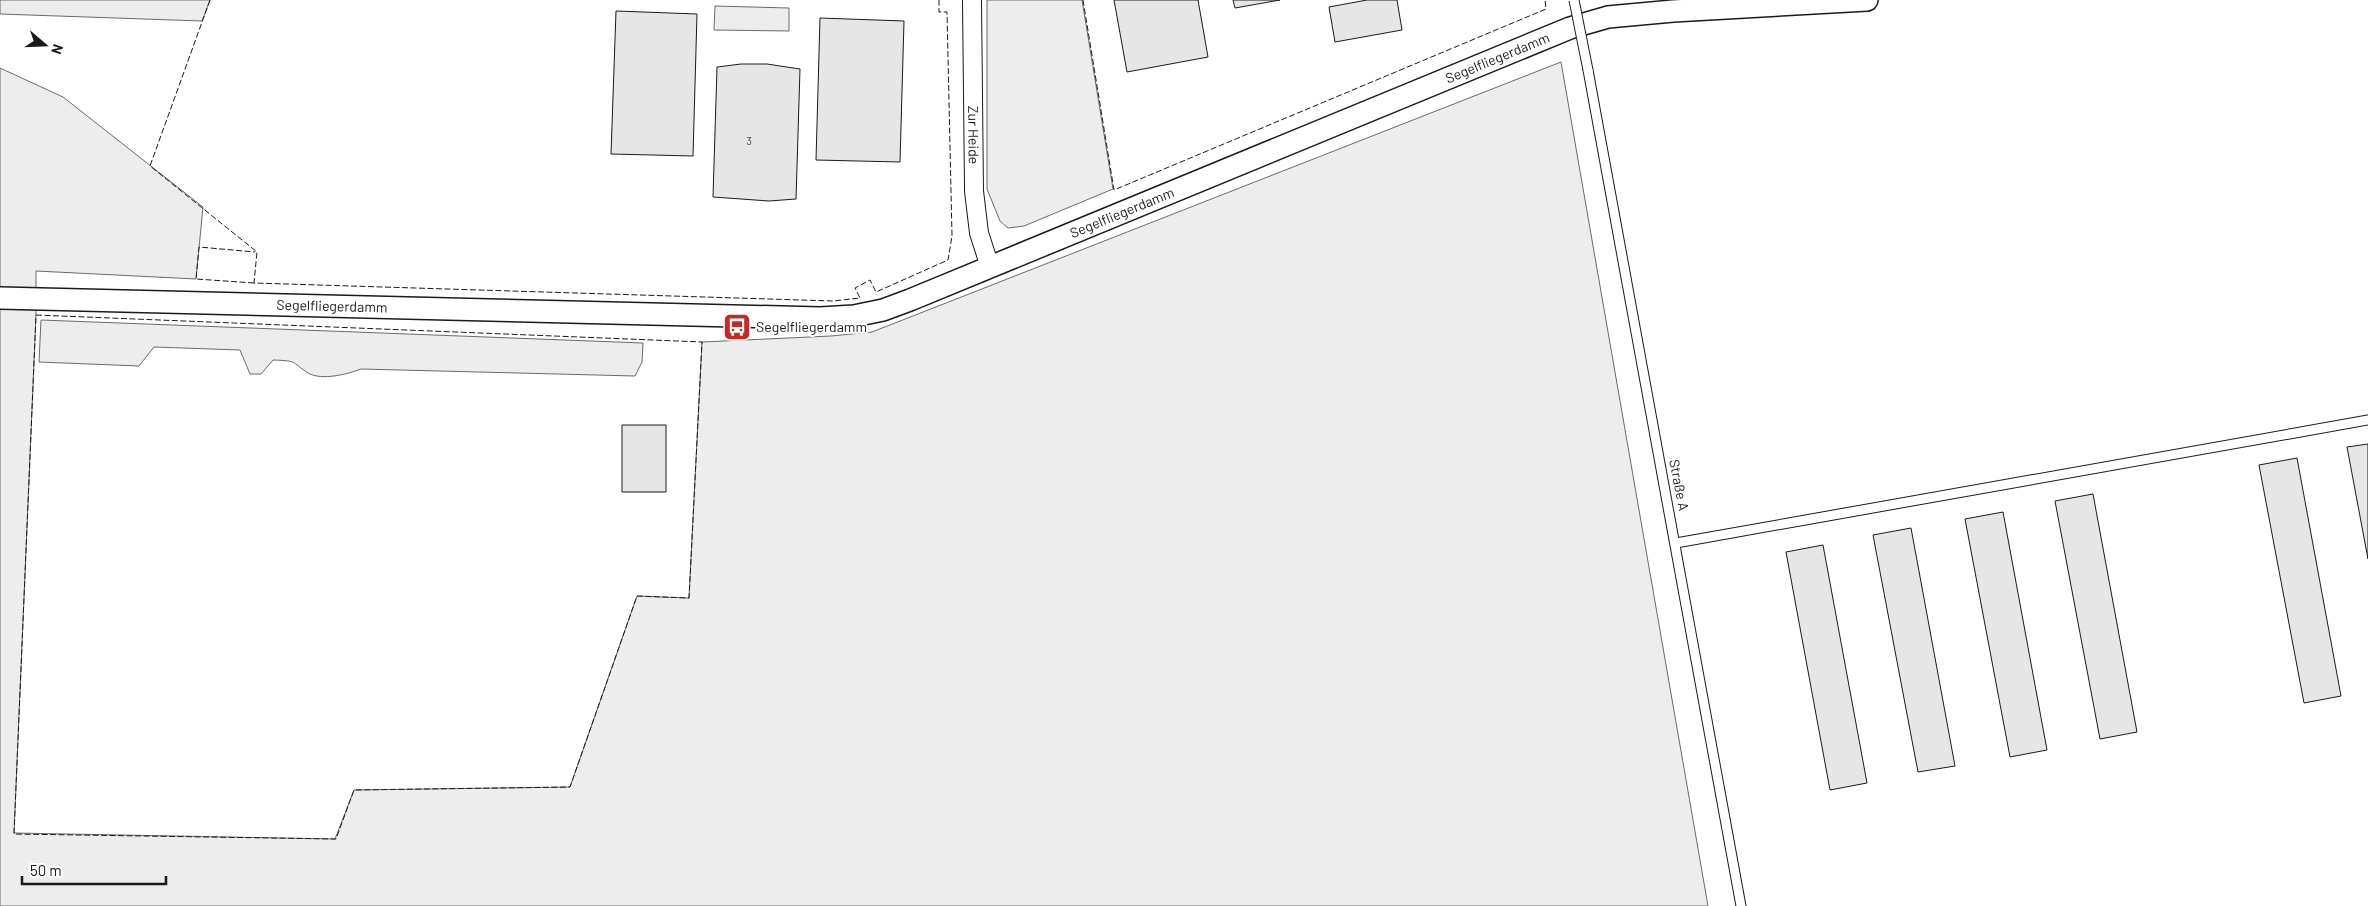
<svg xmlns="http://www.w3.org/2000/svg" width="2368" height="906" font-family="Barlow,sans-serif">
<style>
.green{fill:#ededed;stroke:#6a6a6a}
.building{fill:#e6e6e6;stroke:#1a1a1a}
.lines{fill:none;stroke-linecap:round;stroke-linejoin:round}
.service-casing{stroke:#1a1a1a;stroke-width:11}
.minor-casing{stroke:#1a1a1a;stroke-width:20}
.tertiary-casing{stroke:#1a1a1a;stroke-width:24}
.service{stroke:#fff;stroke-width:9}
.minor{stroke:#fff;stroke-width:18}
.tertiary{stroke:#fff;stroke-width:21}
.service-bridge-casing{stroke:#1a1a1a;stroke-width:11;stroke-linecap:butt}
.service-bridge{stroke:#fff;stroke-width:9}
.fence{stroke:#1a1a1a;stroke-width:1;stroke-dasharray:6 2.5;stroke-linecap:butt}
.labels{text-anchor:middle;stroke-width:4;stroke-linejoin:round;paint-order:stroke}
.number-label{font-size:11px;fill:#4d4d4d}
.street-label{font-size:14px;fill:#1a1a1a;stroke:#fff}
.poi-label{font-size:14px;fill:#1a1a1a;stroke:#fff;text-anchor:start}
</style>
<rect width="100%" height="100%" fill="#fff"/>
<path class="green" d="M0 0H210L202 21 0 14Z
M987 0H1082L1113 189 1024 226 1008 228 1000 221 987 189Z
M715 6 789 8V31L714 30Z
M1561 62 1708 906H0V68L63 97 203 207 196 279 36 271V315L14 833 335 839 354 790 570 787 637 596 689 598 702 342 831 336 872 332Z
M41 320 643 343 642 362 635 376 361 369C348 374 322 381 308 373 290 361 298 361 273 360L261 374H250L240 350 154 347 139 366 39 362Z"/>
<path class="building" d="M1114 0H1198L1208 57 1127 72Z
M1233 0H1280L1235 8Z
M1367 0H1397L1402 30 1335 42 1329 7Z
M616 11 697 14 693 156 611 154Z
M820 18 904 21 900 162 816 160Z
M741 64H767L800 69 796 199 769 201 713 197 717 67Z
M622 425H666V492H622Z
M2368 444V559L2347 447Z
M2297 458 2341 696 2304 703 2259 465Z
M2093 494 2137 732 2100 739 2055 501Z
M2003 512 2047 750 2010 757 1965 519Z
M1911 528 1955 766 1918 772 1873 535Z
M1823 545 1867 783 1830 790 1786 552Z"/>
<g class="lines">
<g class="service-casing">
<path id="service" d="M1588 70 1741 906
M1676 543 2368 420"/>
</g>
<g class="minor-casing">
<g id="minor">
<path id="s1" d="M972 0 974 191 979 233 990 267"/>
</g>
</g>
<g class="tertiary-casing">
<g id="tertiary">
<path id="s2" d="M0 298 820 318 854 316 883 310 910 300 1570 28 1608 17 1673 11 1867 0"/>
</g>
</g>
<use href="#service" class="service"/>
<use href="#minor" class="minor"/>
<use href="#tertiary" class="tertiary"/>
<g class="service-bridge-casing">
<path id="service-bridge" d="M1574 0 1588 70"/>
</g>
<use href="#service-bridge" class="service-bridge"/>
<path class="fence" d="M210 0 150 166 257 252 254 283 833 301 860 298 855 288 870 280 876 292 948 260 952 236 947 12H939V0
M1083 0 1114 190 1546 9 1545 0
M254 283 196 279 199 247 255 252
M36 315 702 342 689 598 637 596 570 787 354 790 336 839 14 834Z"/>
</g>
<defs>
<g id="bus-square" transform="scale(1.4375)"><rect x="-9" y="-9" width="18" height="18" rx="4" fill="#c62828" stroke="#fff"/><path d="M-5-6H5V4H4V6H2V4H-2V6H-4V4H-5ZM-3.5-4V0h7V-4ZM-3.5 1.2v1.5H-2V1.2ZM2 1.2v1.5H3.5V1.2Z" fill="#fff"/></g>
</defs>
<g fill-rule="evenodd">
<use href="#bus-square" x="737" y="327"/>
</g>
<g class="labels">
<g class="number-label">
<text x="749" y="145">3</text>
</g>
<g class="street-label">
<text dy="5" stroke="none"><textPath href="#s2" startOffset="1548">Segelfliegerdamm</textPath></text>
<text dy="5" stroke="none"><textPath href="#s1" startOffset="135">Zur Heide</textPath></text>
<text dy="5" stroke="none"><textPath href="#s2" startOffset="1142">Segelfliegerdamm</textPath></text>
<text dy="5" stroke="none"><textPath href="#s2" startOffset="332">Segelfliegerdamm</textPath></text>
<text transform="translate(1679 485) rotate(79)" y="5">Straße A</text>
</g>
<g class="poi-label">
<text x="756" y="332">Segelfliegerdamm</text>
</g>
</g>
<g transform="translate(45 45) rotate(109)" stroke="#ffffff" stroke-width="4" paint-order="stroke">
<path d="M0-4L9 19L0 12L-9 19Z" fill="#1a1a1a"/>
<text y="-8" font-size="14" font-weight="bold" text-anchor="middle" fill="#1a1a1a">N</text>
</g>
<path d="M22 876v8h144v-8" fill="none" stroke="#1a1a1a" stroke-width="2.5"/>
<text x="30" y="876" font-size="15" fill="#1a1a1a" stroke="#ffffff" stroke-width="4" paint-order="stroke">50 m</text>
</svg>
